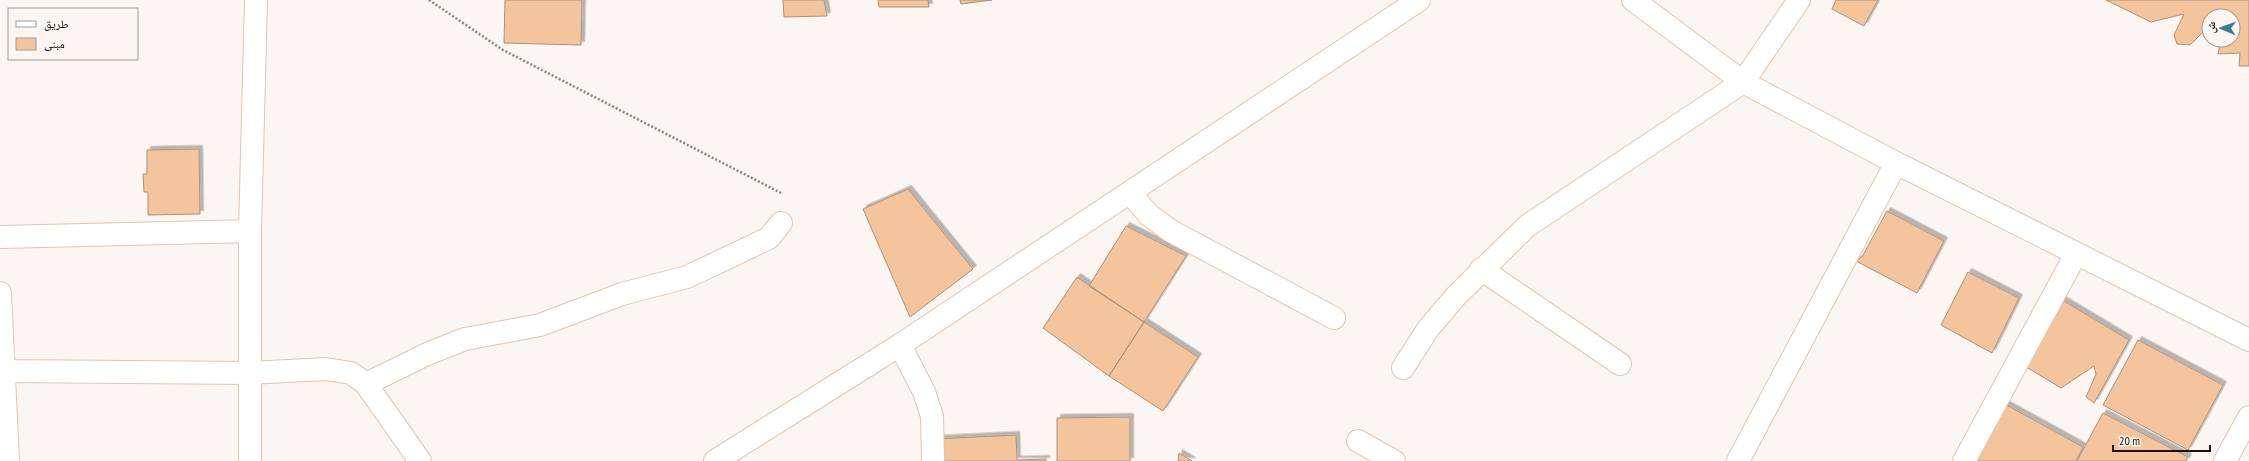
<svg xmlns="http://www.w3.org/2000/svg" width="2249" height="461" font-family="'PT Sans Narrow','Noto Naskh Arabic',sans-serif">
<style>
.building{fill:#f4c49c;stroke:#ab917c;filter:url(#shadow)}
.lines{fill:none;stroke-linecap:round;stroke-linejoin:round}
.minor-casing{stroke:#e1c5af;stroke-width:24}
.path{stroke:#8b837d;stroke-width:2.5;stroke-dasharray:2 2;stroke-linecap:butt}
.minor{stroke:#fff;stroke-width:22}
</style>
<defs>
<filter id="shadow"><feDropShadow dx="3.5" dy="-3.5" stdDeviation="0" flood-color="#0004"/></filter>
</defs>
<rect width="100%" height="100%" fill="#fbf6f1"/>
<path class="building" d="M505 0H582L581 45 504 43Z
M783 0H824L827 16 784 17Z
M878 0H928L929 7H879Z
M960 0H992L961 4Z
M1836 0H1878L1864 26 1832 9Z
M2106 0H2249V66H2239L2240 53 2218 54 2220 44 2216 40H2233V16H2209V34L2205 30 2190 45 2177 44 2174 35 2184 14 2151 22Z
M199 149 200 214 148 215V192H144L143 174H147V150Z
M908 189 973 269 910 317 863 209Z
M1887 211 1944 241 1917 293 1856 261 1862 257Z
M1126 226 1186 256 1144 322 1089 286Z
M1968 272 2019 298 1992 353 1941 325Z
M1077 277 1144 322 1109 376 1043 328Z
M2054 295 2129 340 2094 403 2086 397 2096 374 2094 366 2061 388 2018 362Z
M1144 322 1198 357 1163 411 1109 376Z
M2138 340 2223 385 2188 450 2103 405Z
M2003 403 2083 447 2076 461H1966Z
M2103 413 2188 457 2186 461H2077Z
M1130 417V461H1057V418Z
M1016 435 1017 460 1046 459V461H935L934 439Z
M1179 453 1192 461H1178Z"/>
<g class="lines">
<g class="minor-casing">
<path id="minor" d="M1633 0 1743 82 1896 163 2249 340
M1130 193 1149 215 1171 231 1334 318
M0 237 250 231
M1481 269 1620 364
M0 293 8 461
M900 345 924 392 932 416 933 461
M1403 368 1428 329 1456 296 1527 226 1743 82 1799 0
M5 371 251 373 326 369 351 373 366 384 420 461
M366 384 427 354 465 339 540 325 622 294 687 277 769 238 781 223
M1358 441 1394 461
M250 461V231L256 0
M715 461 900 345 1419 0
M1738 461 1896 163
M1964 461 2076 254
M2225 461 2249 417"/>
</g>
<path class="path" d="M429 0 503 50 783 194"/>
<use href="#minor" class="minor"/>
</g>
<rect x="8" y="8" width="130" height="52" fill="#fbf6f1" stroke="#a19a94"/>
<rect x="16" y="21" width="20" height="6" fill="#ffffff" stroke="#a19a94"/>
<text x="44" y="28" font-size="12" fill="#1b1109">طريق</text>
<rect x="16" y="38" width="20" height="12" fill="#f4c49c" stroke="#a19a94"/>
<text x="44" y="48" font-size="12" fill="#1b1109">مبنى</text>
<g transform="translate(2221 28) rotate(272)"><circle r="19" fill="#fbf6f1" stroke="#a19a94"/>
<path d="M0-3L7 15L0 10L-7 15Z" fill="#3a808c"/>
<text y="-6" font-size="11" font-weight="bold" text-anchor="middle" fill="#1b1109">ش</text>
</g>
<path d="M2113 445v6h97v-6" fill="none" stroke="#1b1109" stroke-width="2"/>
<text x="2119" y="445" font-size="12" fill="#1b1109" stroke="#fbf6f1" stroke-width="3" paint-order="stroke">20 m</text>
</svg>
